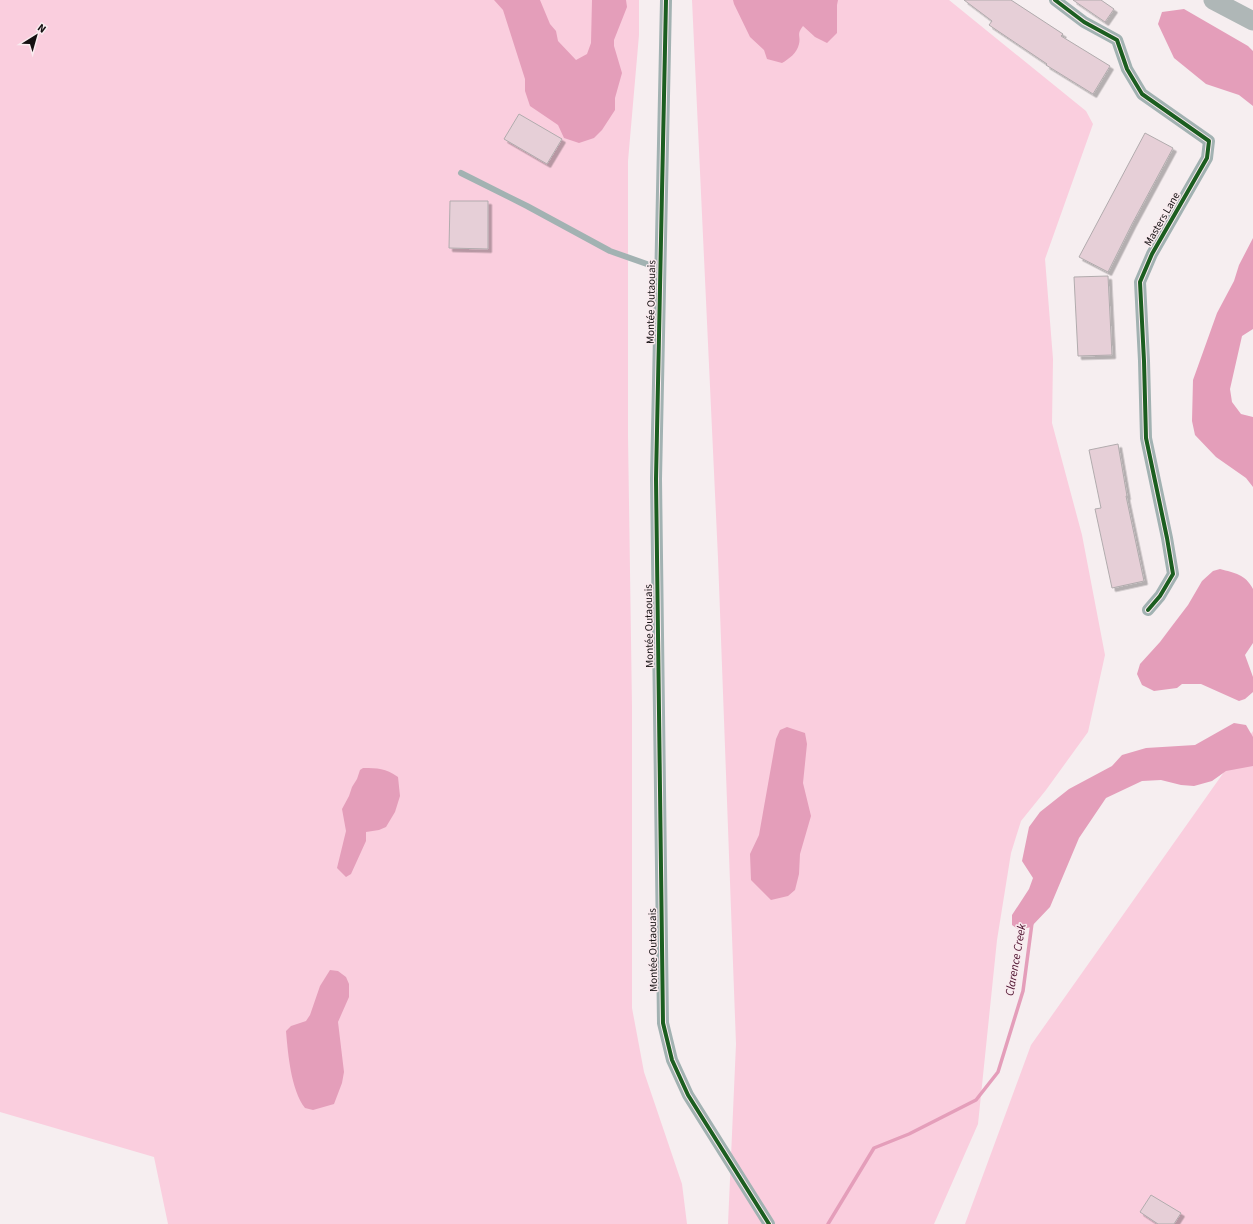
<svg xmlns="http://www.w3.org/2000/svg" width="1253" height="1224" font-family="'Source Sans 3',sans-serif">
  <defs>
    <filter id="shadow"><feDropShadow dx="3.5" dy="3.5" stdDeviation="0" flood-color="#0004"/></filter>
  </defs>
  <rect width="100%" height="100%" fill="#f6eef0"/>
  <path fill="#facede" d="M0,0h639v35l-11,126v275l4,270v302l12,64 38,112 5,40h-519l-14,-67 -154,-45z
    M692,0h257l137,111 7,13 -48,135 8,100 -1,64 30,112 23,120 -17,77 -42,58 -25,31 -10,32 -14,87 -19,184 -44,100h-206l8,-180 -18,-486z
    M1253,731v493h-288l66,-179z"/>
  <path fill="#e49eba" d="M494,0h46l10,24 6,7 2,10 18,19 11,-6 4,-11 1,-43h34l1,7 -13,33v6l8,27 -7,25v12l-13,20 -8,8 -15,5 -15,-5 -6,-13 -28,-19 -5,-15v-12l-22,-69z
    M733,0h105l-1,5v28l-10,10 -12,-6 -12,-11c-7,9 -2,9 -4,18 -2,9 -10,15 -17,19l-15,-4 -3,-9 -14,-13 -16,-33z
    M1184,9l64,37 5,5v55l-14,-11 -33,-11 -32,-26 -16,-34 4,-12z
    M1253,234v95l-11,7 -12,53 2,13 9,12 12,3v70l-7,-9 -30,-21 -21,-22 -3,-14 1,-41 24,-67 17,-32 5,-16 14,-27z
    M1220,569c15,4 25,5 33,20v54l-8,12 8,22v15l-8,7 -6,2 -38,-17h-19l-5,4 -23,3 -12,-6 -5,-11 3,-10 20,-22 12,-16 16,-21 14,-24 11,-10z
    M1234,723l12,2 7,12v29l-27,5 -14,10 -18,5 -13,-1 -20,-5 -19,1 -36,17 -27,40 -29,69 -19,20 -12,3 -7,-5v-10l17,-26 4,-11 -11,-17 7,-34 11,-15 29,-23 43,-23 10,-11 24,-7 49,-3z
    M787,727l18,6 2,11 -4,39 8,33 -11,38 -1,20 -4,16 -7,6 -17,4 -20,-20 -1,-26 9,-19 17,-96 4,-9z
    M363,768c15,0 22,0 35,9l2,19 -5,16 -9,15 -7,3 -13,2v9l-15,33 -5,3 -9,-9 9,-37 -4,-22 7,-13 3,-9 5,-8 3,-9z
    M330,970l8,1 8,6 3,7v13l-11,25 6,50 -2,11 -8,21 -21,6 -8,-2c-14,-18 -17,-54 -19,-77l5,-5 15,-5 4,-6 10,-29z"/>
  <g fill="none" stroke-linecap="round" stroke-linejoin="round">
    <path stroke="#e49eba" stroke-width="3.5" d="M828,1224l46,-76 35,-14 67,-34 22,-28 25,-81 9,-68"/>
  </g>
  <path fill="#e6cfd7" stroke="#b1abad" filter="url(#shadow)" d="M964,0h47l52,34 -2,2 49,30 -17,28 -47,-29 1,-1 -58,-39 3,-4z
    M1073,0h28l13,9 -9,13z
    M519,114l43,25 -15,25 -43,-25z
    M1145,133l28,15 -41,76 -24,48 -29,-15z
    M450,201h38v48l-39,-1z
    M1108,276l4,79 -34,1 -4,-79z
    M1118,444l9,52h-1l18,85 -32,7 -17,-79 6,-1 -12,-58z
    M1151,1195l30,18 -7,11h-16l-18,-12z"/>
  <g fill="none" stroke-linecap="round" stroke-linejoin="round">
    <path stroke="#a2b2b2" stroke-width="6" d="M461,173l66,33 83,45 51,18"/>
    <path stroke="#a2b2b2" stroke-width="12" d="M666,0l-10,479 7,544 9,37 16,35 81,129
      M1055,0l29,22 33,18 10,29 15,25 67,47 -2,17 -55,96 -12,28 4,79 2,77 21,100 6,36 -13,22 -12,14"/>
    <path stroke="#afb7b7" stroke-width="19" d="M1213,0l40,21"/>
    <g stroke="#f9ebef" stroke-width="6">
      <path id="cycleway" d="M666,0l-10,479 7,544 9,37 16,35 81,129
        M1055,0l29,22 33,18 10,29 15,25 67,47 -2,17 -55,96 -12,28 4,79 2,77 21,100 6,36 -13,22 -12,14"/>
    </g>
    <use href="#cycleway" stroke="#1b5e20" stroke-width="4"/>
  </g>
  <g text-anchor="middle" dominant-baseline="central" stroke-width="3" stroke-linejoin="round" paint-order="stroke">
    <g font-size="11" fill="#141011" stroke="#f9ebef">
      <text transform="translate(1162 219) rotate(-60)">Masters Lane</text>
      <text transform="translate(651 302) rotate(-89)">Montée Outaouais</text>
      <text transform="translate(649 626) rotate(-91)">Montée Outaouais</text>
      <text transform="translate(653 950) rotate(-91)">Montée Outaouais</text>
    </g>
    <g font-size="12" font-style="italic" fill="#4a0e2b" stroke="#f9ebef">
      <text transform="translate(1016 960) rotate(-80)">Clarence Creek</text>
    </g>
  </g>
  <g transform="translate(36 36) rotate(37)" stroke="#f9ebef" stroke-width="3" paint-order="stroke">
  <path d="M0-3L7 15L0 10L-7 15Z" fill="#141011"/>
  <text y="-6" font-size="11" font-weight="bold" text-anchor="middle" fill="#141011">N</text>
  </g>
</svg>
